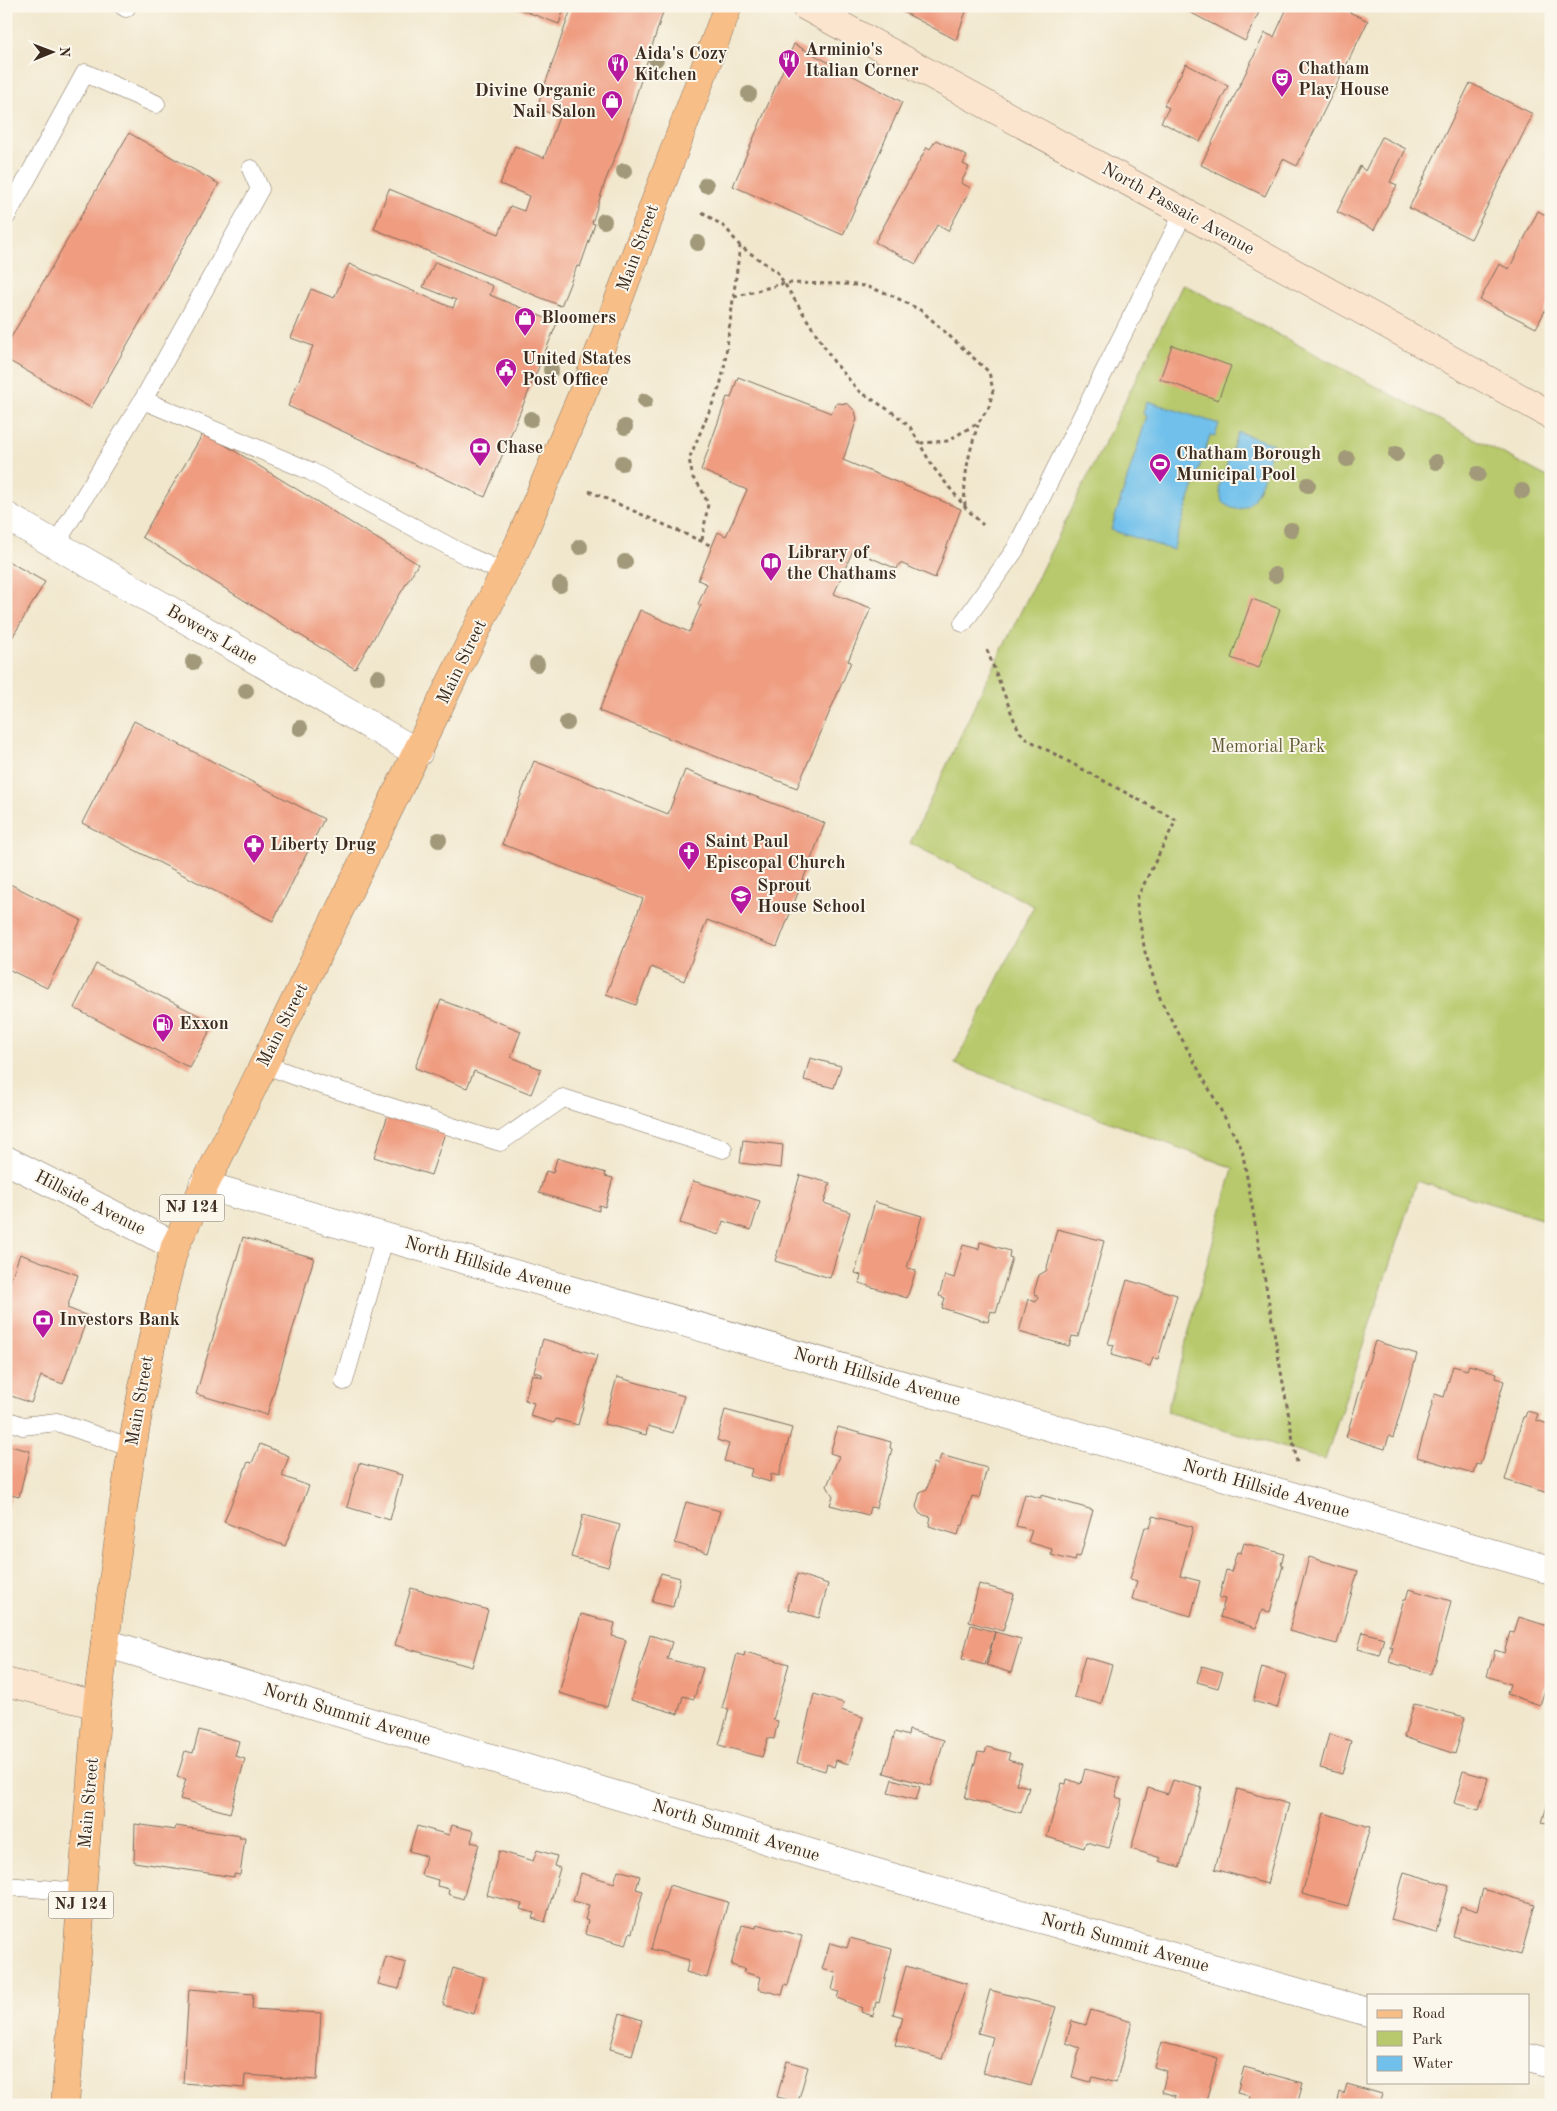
<svg xmlns="http://www.w3.org/2000/svg" width="1557" height="2111" font-family="'Old Standard TT',serif">
  <rect width="100%" height="100%" fill="#fbf7ec"/>
  <filter id="ink" filterUnits="userSpaceOnUse"><feTurbulence type="fractalNoise" baseFrequency=".02" numOctaves="2"/><feDisplacementMap in="SourceGraphic" scale="10" xChannelSelector="R" yChannelSelector="G"/><feConvolveMatrix kernelMatrix="1 2 1 2 8 2 1 2 1" color-interpolation-filters="sRGB"/></filter>
  <filter id="wash" filterUnits="userSpaceOnUse"><feTurbulence type="fractalNoise" baseFrequency=".0096" numOctaves="4" result="noise"/><feDisplacementMap in="SourceGraphic" scale="20" xChannelSelector="R" yChannelSelector="G"/><feGaussianBlur stdDeviation="1.12" result="paint"/><feColorMatrix in="noise" values="0 0 0 0 0 0 0 0 0 0 0 0 0 0 0 0 0 1.4 0 .05"/><feComposite in="paint" operator="in"/></filter>
  <g filter="url(#wash)">
    <rect width="100%" height="100%" fill="#f1e7cd"/>
    <path fill="#b7c96c" stroke="#797a45" d="M1183,284l368,195v743l-134,-41 -92,279 -158,-48 66,-244 -278,-104 79,-158 -124,-63 73,-155z"/>
    <path fill="#70c0eb" stroke="#567584" d="M1147,401l72,23 -4,12 -5,-1 -37,115 -62,-20 36,-114 -3,-2z
      M1238,432l35,12c-7,22 -17,86 -51,58l-3,-15z"/>
    <g id="blocks">
      <path fill="#ef9c80" d="M511,6h54l-6,18z
        M572,6h93l-44,136 -16,40 -13,41 3,1 -15,43 -3,-1 -16,40 -187,-77 15,-40 110,45 11,-28 14,5 5,-15 -29,-12 15,-38 29,12 15,-41 -22,-9z
        M892,6h76l-12,34z
        M1178,6h84l-17,35z
        M1288,6h49l31,15 -71,145 -14,-7 -18,37 -64,-31 64,-132 9,4z
        M794,44l108,58 -59,133 -110,-49z
        M1186,64l42,22 -28,56 -39,-20 8,-14 -5,-3z
        M1470,83l63,31 -62,125 -62,-31z
        M129,133l90,51 -128,224 -85,-49v-13z
        M1382,137l24,12 -16,33 7,3 -23,45 -37,-18 23,-46 5,5z
        M936,140l31,16 -4,8 6,3 -8,16 10,5 -23,43 -11,-6 -21,39 -41,-22 52,-95 3,2z
        M1538,211l13,7v81l-15,29 -56,-28 19,-36 10,5z
        M435,262l58,24 -3,9 67,28 -72,174 -197,-91 25,-60 -22,-8 20,-49 23,9 15,-34 104,44 3,-8 -33,-13z
        M1172,345l59,21 -13,34 -58,-21z
        M738,377l93,36 6,-10 11,1 7,7 2,8 -14,41 118,49 -26,69 -35,-15 -3,6 -44,-19 -19,44 37,14 -23,53 3,1 -54,126 -198,-77 41,-101 49,22 12,-27 -3,-1 9,-20 -9,-4 20,-48 8,4 21,-46 -46,-20 26,-73 4,1z
        M204,432l214,132 -63,105 -213,-132z
        M6,560l39,22 -39,66z
        M1252,599l28,10 -21,59 -28,-10z
        M134,721l190,98 -51,102 -191,-98z
        M534,761l134,53 17,-44 140,53 -48,124 -70,-27 -23,61 -33,-14 -15,38 -30,-11 37,-95 -141,-55z
        M6,882l75,38 -34,68 -41,-20z
        M96,964l118,59 -24,45 -116,-60z
        M441,1000l80,31 -10,26 30,12 -10,25 -57,-23 -7,17 -52,-20z
        M810,1058l31,8 -7,22 -30,-8z
        M388,1115l57,18 -14,42 -57,-18z
        M743,1140l40,5 -2,23 -41,-5z
        M557,1158l49,15 -1,3 8,2 -8,29 -6,-2v6l-60,-18 7,-22 7,2z
        M800,1175l30,8 -6,20 26,9 -20,66 -55,-17z
        M693,1181l67,20 -9,29 -28,-9 -4,14 -39,-12z
        M875,1202l47,14 -15,52 9,2 -9,28 -48,-15 2,-8 -6,-2z
        M1057,1229l47,12 -26,96 -6,-1 -3,10 -50,-14 9,-33 8,3 2,-4 -4,-6 5,-17 7,-4z
        M243,1237l71,21 -47,157 -71,-21z
        M980,1242l30,9 -1,6 3,1 -16,55 -5,-2 -3,11 -46,-14 3,-10 -6,-2 6,-21 9,3 9,-33 16,4z
        M20,1254l58,21 -11,33 21,8 -25,68 -22,-8 -10,27 -25,-9v-22l4,-9 -4,-1v-70z
        M1127,1280l50,15 -19,64 -5,-1 -3,8 -39,-11 3,-10 -6,-1z
        M543,1339l54,16 -19,70 -22,-6 -2,4 -24,-7 4,-13 -9,-3 7,-26 10,3v-3l-8,-2z
        M1375,1341l42,13 -24,84 -4,-2 -4,13 -39,-12z
        M1469,1365l28,8 -1,5 8,3 -24,84 -4,-1 -3,9 -56,-16 18,-63 9,3 9,-31 14,4z
        M617,1377l67,19 -11,37 -25,-7 -2,9 -42,-11z
        M725,1410l67,18 -13,48 -8,-2 -1,8 -20,-6 2,-7 -28,-8 5,-17 -12,-4z
        M1527,1411l11,3 -2,6 15,5v69l-46,-14 18,-63h2z
        M838,1427l53,15 -1,6 2,1 -16,59 -6,-1 -2,8 -38,-10 3,-9 -6,-10 12,-30 -9,-3z
        M260,1444l29,12 -7,20 27,10 -24,60 -61,-24 24,-60 4,1z
        M6,1445l24,6 -11,46 -8,-2 -4,16z
        M941,1455l46,13 -8,30 -7,-2 -9,30 -2,-1 -3,10 -29,-9 2,-9 -11,-3 -4,-7 4,-15 7,-3 7,-26 4,2z
        M359,1463l43,12 -12,45 -43,-13z
        M1025,1494l16,4v-3l52,15 -13,47 -4,-1 -1,5 -24,-6 1,-6 -24,-7 4,-12 -16,-4z
        M686,1502l34,9 -12,42 -33,-10z
        M583,1515l37,10 -12,42 -37,-10z
        M1153,1516l40,11 -13,49 20,5 -9,35 -59,-17 5,-18 -7,-2 15,-52 5,1z
        M1244,1543l40,11 -3,10 2,1 -13,47 -8,-2 -6,18 -36,-11 5,-18 -6,-1 7,-28 5,2 6,-20 4,1z
        M1309,1557l49,14 -21,73 -48,-13z
        M661,1573l19,5 -7,29 -21,-5z
        M797,1574l31,10 -9,34 -31,-9z
        M979,1584l35,10 -11,37 -7,-2 1,-2 -2,2 -26,-7z
        M411,1588l77,22 -16,57 -77,-22z
        M1409,1589l42,12 -15,59 -6,14 -41,-12 4,-15h-3l14,-48h2z
        M581,1614l34,9 -3,13 14,4 -19,67 -48,-14z
        M1519,1617l32,10v45l-11,33 -33,-11 3,-10 -23,-8 8,-26 9,3 6,-21 4,1z
        M971,1625l24,7 -10,33 -23,-6z
        M995,1632l26,7 -10,34 -24,-8z
        M1363,1632l21,6 -5,17 -21,-6z
        M650,1635l22,7 -5,17 36,9 -9,31 -11,-3 -5,18 -47,-14z
        M745,1652l44,12 -16,56 5,1 -4,18 -6,-1 -6,19 -43,-12 10,-36 -7,-1 15,-54 7,2z
        M1085,1657l27,8 -11,39 -27,-7z
        M1202,1666l21,6 -5,16 -21,-6z
        M1262,1667l25,8 -10,33 -24,-7z
        M814,1694l30,9 -3,7 22,7 -14,47 -13,-4 -2,7 -7,-3 -2,7 -28,-8z
        M1414,1704l51,13 -10,37 -51,-17z
        M199,1730l40,11 -4,15 10,3 -15,54 -50,-14 6,-20 -9,-2 8,-26 8,2z
        M909,1730l35,10 -13,46 -47,-13 11,-41 13,4z
        M1329,1734l22,7 -9,33 -22,-6z
        M987,1747l23,6 -2,7 14,4 -6,20 13,3 -8,26 -56,-15 13,-46 7,1z
        M1085,1769l35,9 -5,19 7,2 -13,49 -23,-6 -2,6 -37,-11 15,-54 4,1 1,-5 14,5z
        M1463,1771l25,7 -9,32 -25,-7z
        M892,1779l28,8 -4,13 -28,-7z
        M1173,1780l29,8 -22,79 -21,-6 2,-3 -30,-9 17,-61 20,6z
        M1237,1789l52,15 -22,80 -52,-15z
        M1550,1796h1v29l-9,-2z
        M1324,1813l46,14 -22,79 -46,-12z
        M135,1824l40,6 1,-4 64,10 -1,2h6l-5,37 -6,-1v3l-100,-15z
        M452,1825l22,6 -3,11 8,2 -16,55 -15,-5 1,-5 -12,-3 1,-6 -17,-5 5,-19 -17,-5 8,-25 32,9z
        M537,1850l20,6 -3,10 6,2 -15,54 -13,-4 2,-5 -14,-4 2,-5 -35,-9 12,-44 34,10z
        M618,1870l22,6 -4,13 7,2 -11,42 -2,-1 -4,13 -41,-11 3,-14h-3l4,-15 -16,-4 8,-28 33,10z
        M1404,1872l45,13 -13,48 -45,-13z
        M669,1885l59,17 -21,76 -21,-6 3,-12 -38,-11z
        M1483,1889l52,15 -14,51 -68,-19 8,-30 16,5z
        M757,1924l45,12 -14,49 -3,-1 -3,11 -24,-6 3,-12 -18,-5 2,-3 -14,-4 11,-40 14,3z
        M850,1938l42,11 -13,54 -3,-1 -3,14 -12,-4 1,-4 -25,-10 2,-6 -7,-2 4,-17 -14,-4 8,-26 17,5z
        M386,1957l20,6 -7,26 -21,-5z
        M906,1966l61,18 -25,75 -47,-14 8,-28 -10,-3z
        M453,1968l31,9 -10,37 -31,-9z
        M189,1989l64,5 -1,15 69,4 -4,67 -72,-5 -1,13 -61,-5z
        M990,1990l66,17 -25,79 -48,-13 10,-36 -15,-4z
        M1091,2010l41,12 -16,61 -23,-6 -2,5 -19,-5 8,-29 -14,-5 6,-22 14,4z
        M620,2013l22,7 -10,35 -22,-6z
        M1161,2042l57,16 -13,46 -7,-2 -1,3h-10l-13,-4 2,-5 -14,-4 5,-21 -13,-4z
        M787,2061l21,6 -10,35 -21,-5z
        M1244,2067l59,16 -6,22h-49l2,-9 -13,-3z
        M1347,2084l35,10 -3,11h-42l3,-13 4,2z"/>
    </g>
  </g>
  <g filter="url(#ink)">
    <use href="#blocks" fill-opacity="0" stroke="#7b6c5b" stroke-width="1"/>
    <g fill="none" stroke-linecap="round" stroke-linejoin="round">
      <g stroke="#7b6c5b" stroke-width="19">
        <path id="lane" d="M123,6l3,2
          M6,217l79,-144 71,31
          M143,400l167,71 157,85 38,17
          M55,545l88,-145 117,-211 -9,-20
          M963,623l52,-73 169,-338
          M263,1064l46,17 191,61 63,-44 160,51
          M344,1381l41,-145
          M6,1420l17,6 34,-4 75,26
          M6,1886l75,6"/>
      </g>
      <g stroke="#7b6c5b" stroke-width="29">
        <path id="street" d="M6,516l412,237
          M6,1160l169,86
          M203,1185l1348,385
          M105,1643l776,231 487,138
          M1528,2058l23,6"/>
      </g>
      <g stroke="#7b6c5b" stroke-width="29">
        <path id="secondary" d="M805,6l379,206 367,203
          M6,1682l91,23"/>
      </g>
      <g stroke="#7b6c5b" stroke-width="29">
        <path id="primary" d="M65,2105l32,-400c20,-154 37,-309 78,-459l344,-703 72,-169 137,-368"/>
      </g>
      <path stroke="#7b6c5b" stroke-width="3" stroke-dasharray="4 4" stroke-linecap="butt" d="M702,212l24,16 14,18 37,26 57,90 25,29 36,23 15,13 23,40 32,40 18,18
        M734,297l51,-14 60,1 20,2 24,8 33,17 67,61 4,18 -4,17 -11,16 -31,18 -26,2
        M589,491l123,55
        M965,506c-2,-29 4,-54 13,-81
        M702,540l6,-36 -7,-16 -8,-10 -4,-19 31,-73 4,-17 16,-123
        M987,650l28,72 5,10 7,7 149,81 -38,76 -1,10 8,46 16,49 81,148 55,314"/>
      <use href="#lane" stroke="#fff" stroke-width="18"/>
      <use href="#street" stroke="#fff" stroke-width="28"/>
      <use href="#secondary" stroke="#fce5cf" stroke-width="28"/>
      <use href="#primary" stroke="#f7be88" stroke-width="28"/>
    </g>
    <g fill="#a19979">
      <circle cx="656" cy="59" r="8"/>
      <circle cx="749" cy="94" r="8"/>
      <circle cx="624" cy="171" r="8"/>
      <circle cx="706" cy="185" r="8"/>
      <circle cx="604" cy="221" r="8"/>
      <circle cx="698" cy="243" r="8"/>
      <circle cx="551" cy="370" r="8"/>
      <circle cx="645" cy="401" r="8"/>
      <circle cx="531" cy="419" r="8"/>
      <circle cx="625" cy="427" r="8"/>
      <circle cx="1396" cy="454" r="8"/>
      <circle cx="1347" cy="459" r="8"/>
      <circle cx="1436" cy="462" r="8"/>
      <circle cx="622" cy="463" r="8"/>
      <circle cx="1478" cy="474" r="8"/>
      <circle cx="1308" cy="485" r="8"/>
      <circle cx="1522" cy="491" r="8"/>
      <circle cx="1291" cy="530" r="8"/>
      <circle cx="580" cy="547" r="8"/>
      <circle cx="625" cy="562" r="8"/>
      <circle cx="1275" cy="575" r="8"/>
      <circle cx="560" cy="585" r="8"/>
      <circle cx="193" cy="662" r="8"/>
      <circle cx="537" cy="664" r="8"/>
      <circle cx="378" cy="677" r="8"/>
      <circle cx="246" cy="691" r="8"/>
      <circle cx="567" cy="723" r="8"/>
      <circle cx="300" cy="728" r="8"/>
      <circle cx="439" cy="840" r="8"/>
    </g>
  </g>
  <defs>
    <g id="restaurant-pin" transform="scale(1.125)"><path d="M0 17L-7.5 6A9.5 9.5 0 1 1 7.5 6Z" fill="#b5179e" stroke="#fbf7ec"/><path d="M-5-6h1v4h1v-4h1v4h1v-4h1v5L-1.5 .5V6h-2V.5L-5-1ZM5-6V6H3V1.5H1.5Q1.5-4 5-6Z" fill="#fff"/></g>
    <g id="theatre-pin" transform="scale(1.125)"><path d="M0 17L-7.5 6A9.5 9.5 0 1 1 7.5 6Z" fill="#b5179e" stroke="#fbf7ec"/><path d="M-5-5.5Q0-4 5-5.5V0Q5 5 0 6Q-5 5-5 0ZM-3.3-2.5H-1v1.5H-3.3ZM1-2.5H3.3v1.5H1ZM-2.8 1Q0 5.5 2.8 1Z" fill="#fff"/></g>
    <g id="shop-pin" transform="scale(1.125)"><path d="M0 17L-7.5 6A9.5 9.5 0 1 1 7.5 6Z" fill="#b5179e" stroke="#fbf7ec"/><path d="M-5-2.5h2.3a2.7 3.5 0 0 1 5.4 0H5L5.5 6h-11ZM-1.5-2.5h3a1.5 2.3 0 0 0-3 0Z" fill="#fff"/></g>
    <g id="civic-pin" transform="scale(1.125)"><path d="M0 17L-7.5 6A9.5 9.5 0 1 1 7.5 6Z" fill="#b5179e" stroke="#fbf7ec"/><path d="M-.6-6.5H3V-4.5H.6V-3L4-1V1h2V6H-6V1h2V-1L-.6-3ZM-1.2 2.5V6h2.4V2.5Z" fill="#fff"/></g>
    <g id="bank-pin" transform="scale(1.125)"><path d="M0 17L-7.5 6A9.5 9.5 0 1 1 7.5 6Z" fill="#b5179e" stroke="#fbf7ec"/><path d="M-6-4H6V4H-6ZM0-2.3a2.3 2.3 0 1 0 0 4.6a2.3 2.3 0 1 0 0-4.6Z" fill="#fff"/></g>
    <g id="stadium-pin" transform="scale(1.125)"><path d="M0 17L-7.5 6A9.5 9.5 0 1 1 7.5 6Z" fill="#b5179e" stroke="#fbf7ec"/><path d="M0-5a6.5 5 0 1 0 0 10a6.5 5 0 1 0 0-10ZM-3.5-1.8h7v3.6h-7Z" fill="#fff"/></g>
    <g id="library-pin" transform="scale(1.125)"><path d="M0 17L-7.5 6A9.5 9.5 0 1 1 7.5 6Z" fill="#b5179e" stroke="#fbf7ec"/><path d="M-6-4Q-3-5.5-.7-3.5V5Q-3 3-6 4ZM6-4Q3-5.5 .7-3.5V5Q3 3 6 4Z" fill="#fff"/></g>
    <g id="pharmacy-pin" transform="scale(1.125)"><path d="M0 17L-7.5 6A9.5 9.5 0 1 1 7.5 6Z" fill="#b5179e" stroke="#fbf7ec"/><path d="M-2-6h4v4h4v4h-4v4h-4v-4h-4v-4h4Z" fill="#fff"/></g>
    <g id="church-pin" transform="scale(1.125)"><path d="M0 17L-7.5 6A9.5 9.5 0 1 1 7.5 6Z" fill="#b5179e" stroke="#fbf7ec"/><path d="M-1.2-6h2.4v3.5h3.3v2.4h-3.3V6h-2.4V-.1h-3.3v-2.4h3.3Z" fill="#fff"/></g>
    <g id="school-pin" transform="scale(1.125)"><path d="M0 17L-7.5 6A9.5 9.5 0 1 1 7.5 6Z" fill="#b5179e" stroke="#fbf7ec"/><path d="M0-5L7-2L0 1L-7-2ZM-4 1L0 2.5L4 1V4Q0 6-4 4Z" fill="#fff"/></g>
    <g id="fuel-pin" transform="scale(1.125)"><path d="M0 17L-7.5 6A9.5 9.5 0 1 1 7.5 6Z" fill="#b5179e" stroke="#fbf7ec"/><path d="M-5.5-6h7V0h2V4h1.3V-2.5L3-4.5l.8-.8L6-3V5H2.5V1h-1V6h-7ZM-4.2-4.7v3.2H.2V-4.7Z" fill="#fff"/></g>
  </defs>
  <g fill-rule="evenodd">
    <use href="#restaurant-pin" x="789" y="60"/>
    <use href="#restaurant-pin" x="618" y="64"/>
    <use href="#theatre-pin" x="1282" y="79"/>
    <use href="#shop-pin" x="612" y="101"/>
    <use href="#shop-pin" x="525" y="318"/>
    <use href="#civic-pin" x="506" y="369"/>
    <use href="#bank-pin" x="480" y="448"/>
    <use href="#stadium-pin" x="1160" y="464"/>
    <use href="#library-pin" x="771" y="563"/>
    <use href="#pharmacy-pin" x="254" y="845"/>
    <use href="#church-pin" x="689" y="852"/>
    <use href="#school-pin" x="741" y="896"/>
    <use href="#fuel-pin" x="163" y="1024"/>
    <use href="#bank-pin" x="43" y="1320"/>
  </g>
  <g text-anchor="middle" dominant-baseline="central" stroke-width="4" stroke-linejoin="round" paint-order="stroke">
    <g fill="#fbf7ec" stroke="#75685c" stroke-width="1">
      <rect x="159.5" y="1194.5" width="65" height="27" rx="4"/>
      <rect x="48.5" y="1891.5" width="65" height="27" rx="4"/>
    </g>
    <g font-size="16" font-weight="bold" fill="#3b2a1e">
      <text x="192" y="1208">NJ 124</text>
      <text x="81" y="1905">NJ 124</text>
    </g>
    <g font-size="18" font-weight="bold" fill="#3b2a1e" stroke="#fbf7ec" text-anchor="start">
      <text x="805" y="50">Arminio's<tspan x="805" dy="21">Italian Corner</tspan></text>
      <text x="634" y="54">Aida's Cozy<tspan x="634" dy="21">Kitchen</tspan></text>
      <text x="1298" y="69">Chatham<tspan x="1298" dy="21">Play House</tspan></text>
      <text x="596" y="91" text-anchor="end">Divine Organic<tspan x="596" dy="21">Nail Salon</tspan></text>
      <text x="541" y="318">Bloomers</text>
      <text x="522" y="359">United States<tspan x="522" dy="21">Post Office</tspan></text>
      <text x="496" y="448">Chase</text>
      <text x="1176" y="454">Chatham Borough<tspan x="1176" dy="21">Municipal Pool</tspan></text>
      <text x="787" y="553">Library of<tspan x="787" dy="21">the Chathams</tspan></text>
      <text x="705" y="842">Saint Paul<tspan x="705" dy="21">Episcopal Church</tspan></text>
      <text x="270" y="845">Liberty Drug</text>
      <text x="757" y="886">Sprout<tspan x="757" dy="21">House School</tspan></text>
      <text x="179" y="1024">Exxon</text>
      <text x="59" y="1320">Investors Bank</text>
    </g>
    <g font-size="18" fill="#3b2a1e" stroke="#fbf7ec">
      <text transform="translate(1178 209) rotate(29)">North Passaic Avenue</text>
      <text transform="translate(638 248) rotate(-70)">Main Street</text>
      <text transform="translate(212 635) rotate(30)">Bowers Lane</text>
      <text transform="translate(462 662) rotate(-64)">Main Street</text>
      <text transform="translate(283 1025) rotate(-63)">Main Street</text>
      <text transform="translate(90 1203) rotate(27)">Hillside Avenue</text>
      <text transform="translate(488 1266) rotate(16)">North Hillside Avenue</text>
      <text transform="translate(877 1377) rotate(16)">North Hillside Avenue</text>
      <text transform="translate(140 1401) rotate(-80)">Main Street</text>
      <text transform="translate(1266 1489) rotate(16)">North Hillside Avenue</text>
      <text transform="translate(347 1715) rotate(17)">North Summit Avenue</text>
      <text transform="translate(89 1803) rotate(-85)">Main Street</text>
      <text transform="translate(736 1831) rotate(17)">North Summit Avenue</text>
      <text transform="translate(1125 1943) rotate(16)">North Summit Avenue</text>
    </g>
    <g font-size="18" fill="#605a35" stroke="#fbf7ec">
      <text x="1268" y="747">Memorial Park</text>
    </g>
  </g>
  <rect width="1557" height="2111" fill="none" stroke="#fbf7ec" stroke-width="25"/>
  <rect x="1367" y="1994" width="162" height="90" fill="#fbf7ec" stroke="#aea59a"/>
  <rect x="1377" y="2010" width="25" height="8" fill="#f7be88" stroke="#aea59a"/>
  <text x="1412" y="2018" font-size="15" fill="#3b2a1e">Road</text>
  <rect x="1377" y="2031" width="25" height="15" fill="#b7c96c" stroke="#aea59a"/>
  <text x="1412" y="2044" font-size="15" fill="#3b2a1e">Park</text>
  <rect x="1377" y="2056" width="25" height="15" fill="#70c0eb" stroke="#aea59a"/>
  <text x="1412" y="2068" font-size="15" fill="#3b2a1e">Water</text>
  <g transform="translate(52 52) rotate(89)" stroke="#fbf7ec" stroke-width="4" paint-order="stroke">
  <path d="M0-4L9 19L0 12L-9 19Z" fill="#3b2a1e"/>
  <text y="-8" font-size="14" font-weight="bold" text-anchor="middle" fill="#3b2a1e">N</text>
  </g>
</svg>
